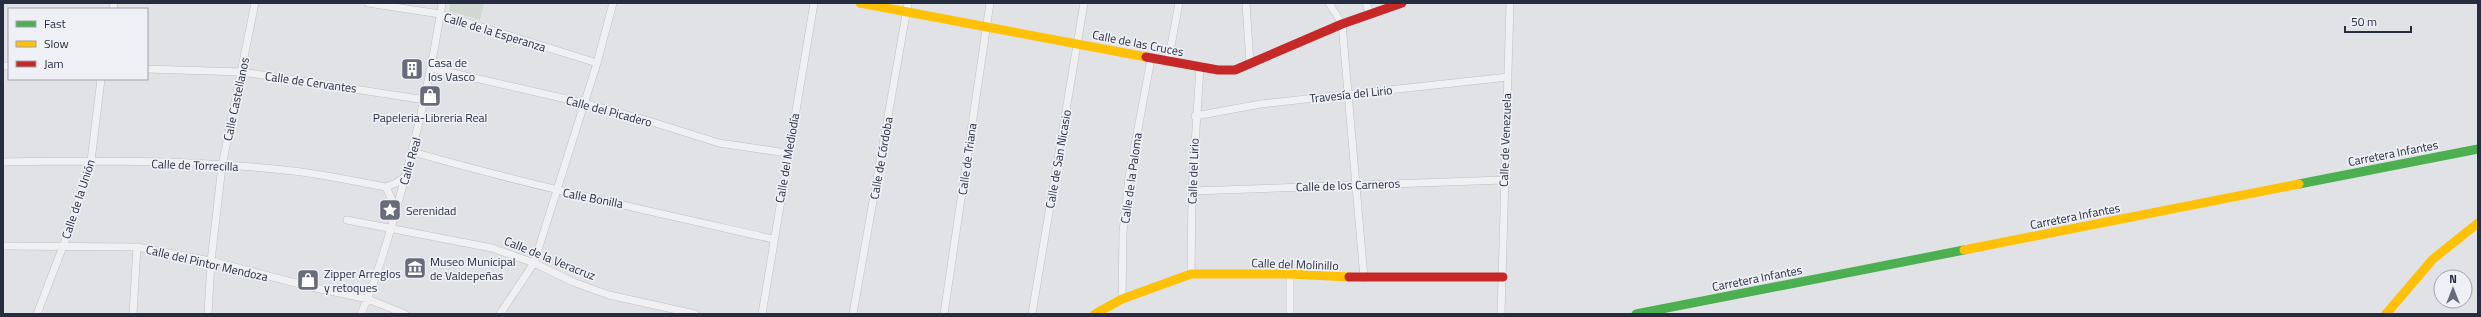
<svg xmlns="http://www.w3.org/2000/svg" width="2481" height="317" font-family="'Titillium Web',sans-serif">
  <rect width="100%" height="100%" fill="#e0e2e6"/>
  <path fill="#cfd9d1" d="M450,3h34l-4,17 -30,-9z"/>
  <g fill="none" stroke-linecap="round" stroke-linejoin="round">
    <g stroke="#bec0c4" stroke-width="8">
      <path id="street" d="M368,3l72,11 157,49
        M1246,3l4,61
        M1329,3l13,21 22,254
        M1366,3l4,11
        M113,9l1,-6
        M1168,62l11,-59
        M3,66h6
        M431,68l153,35 65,18 70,22 68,10
        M147,69l95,3 184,28
        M1195,116l66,-12 247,-27
        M413,152c119,34 240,60 360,87
        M3,162c93,-2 188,-2 281,8 34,3 68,11 102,17l10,-4 10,-7
        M386,187l10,22
        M1192,191l311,-11
        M347,220l145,28 42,15 39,19 36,13 86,19
        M3,246l134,1 74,14 100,26 57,12 37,15
        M1191,274l1,-83 8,-123
        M1122,299l1,-67 6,-55 22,-118
        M37,314l30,-78 24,-75 10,-82
        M133,314l4,-67
        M208,314l3,-53 11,-95 33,-163
        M361,314c17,-39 28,-78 39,-118 18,-65 32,-126 42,-193
        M500,314l34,-51 63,-200 16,-60
        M762,314l52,-311
        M853,314l55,-311
        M944,314l46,-311
        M1032,314l52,-311
        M1290,314v-40
        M1501,314l9,-311"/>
    </g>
    <use href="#street" stroke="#f0f0f2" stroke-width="7"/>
    <path stroke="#4caf50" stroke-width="9" d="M2299,184l179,-35
      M1636,314l328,-64"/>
    <path stroke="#ffc107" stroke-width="9" d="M860,3l286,54
      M1964,250l335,-66
      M1095,314l27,-15 69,-25h99l59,3
      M2386,314l47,-55 45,-36"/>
    <path stroke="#c62828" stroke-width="9" d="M1146,57l72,13h17l107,-46 60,-21
      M1349,277h154"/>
  </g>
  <defs>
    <g id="building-square" transform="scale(1.15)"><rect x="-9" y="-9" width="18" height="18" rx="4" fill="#686c7a" stroke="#eef0f6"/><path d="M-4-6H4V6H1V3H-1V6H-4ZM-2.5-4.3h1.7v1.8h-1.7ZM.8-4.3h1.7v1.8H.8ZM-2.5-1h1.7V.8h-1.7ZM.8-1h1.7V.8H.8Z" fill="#fff"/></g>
    <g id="shop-square" transform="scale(1.15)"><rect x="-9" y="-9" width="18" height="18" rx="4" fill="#686c7a" stroke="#eef0f6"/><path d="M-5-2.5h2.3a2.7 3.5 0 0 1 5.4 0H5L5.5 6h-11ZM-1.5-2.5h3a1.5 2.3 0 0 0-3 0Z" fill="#fff"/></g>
    <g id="sight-square" transform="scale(1.15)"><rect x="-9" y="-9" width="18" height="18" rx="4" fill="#686c7a" stroke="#eef0f6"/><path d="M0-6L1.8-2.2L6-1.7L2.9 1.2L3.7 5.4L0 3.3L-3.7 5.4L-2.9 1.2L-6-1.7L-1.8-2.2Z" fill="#fff"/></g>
    <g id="museum-square" transform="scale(1.15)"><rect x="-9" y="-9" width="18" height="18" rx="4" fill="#686c7a" stroke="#eef0f6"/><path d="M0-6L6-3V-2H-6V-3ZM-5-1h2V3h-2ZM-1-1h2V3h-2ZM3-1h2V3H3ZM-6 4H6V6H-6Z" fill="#fff"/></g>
  </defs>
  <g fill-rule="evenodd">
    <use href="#building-square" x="412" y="69"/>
    <use href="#shop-square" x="430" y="96"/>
    <use href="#sight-square" x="390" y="210"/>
    <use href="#museum-square" x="415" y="268"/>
    <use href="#shop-square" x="308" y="280"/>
  </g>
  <g text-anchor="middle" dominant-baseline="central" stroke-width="3.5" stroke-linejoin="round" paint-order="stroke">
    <g font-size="12" fill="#272d40" stroke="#eef0f6">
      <text transform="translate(495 32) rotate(17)">Calle de la Esperanza</text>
      <text transform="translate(1138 43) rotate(11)">Calle de las Cruces</text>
      <text transform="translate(311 82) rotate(8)">Calle de Cervantes</text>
      <text transform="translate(1351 94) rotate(-6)">Travesía del Lirio</text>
      <text transform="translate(236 99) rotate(-78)">Calle Castellanos</text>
      <text transform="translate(609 111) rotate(15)">Calle del Picadero</text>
      <text transform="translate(1505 140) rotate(-88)">Calle de Venezuela</text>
      <text transform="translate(2393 153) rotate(-11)">Carretera Infantes</text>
      <text transform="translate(787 158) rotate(-80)">Calle del Mediodía</text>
      <text transform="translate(881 158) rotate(-80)">Calle de Córdoba</text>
      <text transform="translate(967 159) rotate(-82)">Calle de Triana</text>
      <text transform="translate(1058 159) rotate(-80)">Calle de San Nicasio</text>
      <text transform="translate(410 161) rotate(-74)">Calle Real</text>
      <text transform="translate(195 165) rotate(2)">Calle de Torrecilla</text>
      <text transform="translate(1193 171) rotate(-88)">Calle del Lirio</text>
      <text transform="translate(1131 178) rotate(-82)">Calle de la Paloma</text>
      <text transform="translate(1348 185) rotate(-2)">Calle de los Carneros</text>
      <text transform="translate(593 198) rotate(11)">Calle Bonilla</text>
      <text transform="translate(78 199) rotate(-72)">Calle de la Unión</text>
      <text transform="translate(2075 216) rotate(-11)">Carretera Infantes</text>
      <text transform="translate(550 258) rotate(22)">Calle de la Veracruz</text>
      <text transform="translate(207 263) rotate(13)">Calle del Pintor Mendoza</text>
      <text transform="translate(1295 264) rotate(2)">Calle del Molinillo</text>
      <text transform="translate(1757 278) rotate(-11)">Carretera Infantes</text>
    </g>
    <g font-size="12" fill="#272d40" stroke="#eef0f6" text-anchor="start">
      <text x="428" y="62">Casa de<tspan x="428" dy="14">los Vasco</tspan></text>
      <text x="430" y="117" text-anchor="middle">Papeleria-Libreria Real</text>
      <text x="406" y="210">Serenidad</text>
      <text x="430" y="261">Museo Municipal<tspan x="430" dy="14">de Valdepeñas</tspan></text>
      <text x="324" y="273">Zipper Arreglos<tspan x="324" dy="14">y retoques</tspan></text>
    </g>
  </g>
  <rect width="2481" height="317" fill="none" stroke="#272d40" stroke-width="8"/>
  <rect x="8" y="8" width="140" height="72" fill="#eef0f6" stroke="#9ea2ad"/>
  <rect x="16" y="21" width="20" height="6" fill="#4caf50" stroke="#9ea2ad"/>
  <text x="44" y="28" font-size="12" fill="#272d40">Fast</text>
  <rect x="16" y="41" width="20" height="6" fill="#ffc107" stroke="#9ea2ad"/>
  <text x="44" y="48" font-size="12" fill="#272d40">Slow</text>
  <rect x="16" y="61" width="20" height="6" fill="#c62828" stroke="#9ea2ad"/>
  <text x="44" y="68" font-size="12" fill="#272d40">Jam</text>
  <g transform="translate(2453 289)"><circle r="19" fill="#eef0f6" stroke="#9ea2ad"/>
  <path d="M0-3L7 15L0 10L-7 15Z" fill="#686c7a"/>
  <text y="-6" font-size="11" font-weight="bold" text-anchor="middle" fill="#272d40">N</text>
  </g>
  <path d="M2345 26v6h66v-6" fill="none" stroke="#272d40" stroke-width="2"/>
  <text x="2351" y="26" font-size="12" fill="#272d40" stroke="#eef0f6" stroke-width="3" paint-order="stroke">50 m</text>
</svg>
